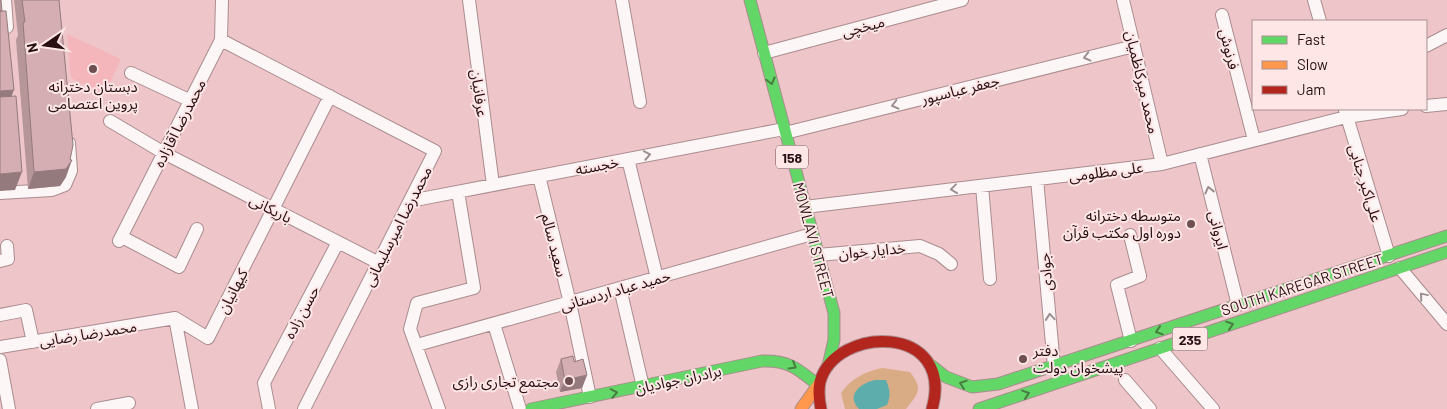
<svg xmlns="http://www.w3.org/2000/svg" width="1447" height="409" font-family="Barlow,'Noto Sans Arabic',sans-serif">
  <rect width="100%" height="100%" fill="#eec6c9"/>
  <path fill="#f5b6bb" d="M67,34l54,25 -17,37 -33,-18z"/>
  <path fill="#daac86" d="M882,368l28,4c13,17 9,21 -4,37h-61l-4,-16c11,-15 23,-21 41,-25z"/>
  <path fill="#5eadad" d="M875,380h11c4,10 5,15 1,25l-10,4h-18c-14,-14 2,-26 16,-29z"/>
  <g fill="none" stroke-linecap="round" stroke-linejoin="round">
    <g stroke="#aa8c8f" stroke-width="14">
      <path id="street" d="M5,0l2,27
        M469,0l24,185
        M622,0l18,102
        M1123,0l39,164
        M1314,0l6,21
        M1222,15l32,125
        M221,40l214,111 -131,258
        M1426,46l21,-11
        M764,53l198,-53
        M131,73l60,28
        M1426,106l21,-2
        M1345,110l44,146
        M110,121l54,32 215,110
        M785,133l349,-87
        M1200,154l38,151
        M628,159l29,119
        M539,176l31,127 20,94
        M1037,179l17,187
        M982,186l8,93
        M0,193l52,-3 13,-5 6,-14 -2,-28
        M410,201l374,-72
        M805,207l357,-43 184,-47 56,-8
        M1130,235l10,41 -23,9 14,56
        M122,237l57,30 18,-38
        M119,241l102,-201 1,-40
        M818,255l102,-9 19,8 12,10
        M0,261l8,-2 -1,-13
        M1400,268l47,56
        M620,288l23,99
        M0,315l26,-5 7,32
        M175,318l33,20 122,-242
        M175,318l17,91
        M494,324l26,85
        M417,345l395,-111
        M0,347l175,-29
        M1160,348l53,61
        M0,360l9,49
        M1125,380l25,29
        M97,409l32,-6
        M269,409l-5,-26 74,-141
        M439,409l-29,-80 7,-26 57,-15 -16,-96"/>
    </g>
    <g stroke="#aa8c8f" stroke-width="13">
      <path id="fast" d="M750,0l84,313v27l-6,26
        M932,366l14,11 26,10 26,-3 449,-148
        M531,409l231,-48c27,-1 36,8 56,24
        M979,409l468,-157"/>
    </g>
    <g stroke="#aa8c8f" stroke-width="13">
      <path id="slow" d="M801,409l17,-24"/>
    </g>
    <g stroke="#aa8c8f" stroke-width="13">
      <path id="jam" d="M821,409c-2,-9 -3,-17 -1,-27 15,-57 136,-59 112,27"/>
    </g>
    <use href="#street" stroke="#fcf6f7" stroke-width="12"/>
    <use href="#fast" stroke="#63d668" stroke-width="11"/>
    <use href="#slow" stroke="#ff974d" stroke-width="11"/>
    <use href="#jam" stroke="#b3261e" stroke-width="11"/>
  </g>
  <path fill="#b69699" d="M14,0h45l7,177 -6,9 -32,3 -12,-149 2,-5z
    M561,359l13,3 13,13 -5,13 -22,4 -4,-20z"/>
  <path fill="#947a7d" d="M14,90l-7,17 -7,1v-17z
    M72,160l-6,17 -6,9 -32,3 6,-17z
    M22,172l-7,18 -15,1v-17z
    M587,375l-5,13 -22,4 5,-12z"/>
  <path fill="#d4aeb2" stroke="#947a7d" d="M0,0h1l1,11h-2z
    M22,0h37l14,145 -3,15h2l-6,9 -32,3 -11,-150h2z
    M0,11h6l8,79 -14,1z
    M16,96l6,76 -22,2v-77z
    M573,356l1,6 9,-3 4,16 -22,5 -4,-21z"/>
  <defs><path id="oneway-chevron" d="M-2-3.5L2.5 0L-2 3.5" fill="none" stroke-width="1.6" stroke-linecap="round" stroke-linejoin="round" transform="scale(1.25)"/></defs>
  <g stroke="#9d8e90">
    <use href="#oneway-chevron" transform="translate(1087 57) rotate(166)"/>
    <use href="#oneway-chevron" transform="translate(895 105) rotate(166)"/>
    <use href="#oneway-chevron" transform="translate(647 155) rotate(-11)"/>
    <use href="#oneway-chevron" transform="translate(954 189) rotate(173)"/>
    <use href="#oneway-chevron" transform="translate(1209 190) rotate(-104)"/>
    <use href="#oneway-chevron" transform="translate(1423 296) rotate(-130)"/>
    <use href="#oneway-chevron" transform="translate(1050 317) rotate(-95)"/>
  </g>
  <g stroke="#487c41">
    <use href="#oneway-chevron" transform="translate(771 81) rotate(75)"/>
    <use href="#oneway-chevron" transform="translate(1230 325) rotate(-18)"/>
    <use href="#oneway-chevron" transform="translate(1159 331) rotate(162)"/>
    <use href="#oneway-chevron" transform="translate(793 366) rotate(31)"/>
    <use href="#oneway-chevron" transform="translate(963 384) rotate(-161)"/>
    <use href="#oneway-chevron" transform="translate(614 393) rotate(-11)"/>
    <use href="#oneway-chevron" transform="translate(1026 394) rotate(-18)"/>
  </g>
  <g fill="#6d4e51" stroke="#fee6e7" stroke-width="2">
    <circle cx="93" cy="69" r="5"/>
    <circle cx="1191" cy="224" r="5"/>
    <circle cx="1023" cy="359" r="5"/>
    <circle cx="569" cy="381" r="5"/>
  </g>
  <g text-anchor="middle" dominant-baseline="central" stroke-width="4" stroke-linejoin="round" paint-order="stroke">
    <g fill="#fee6e7" stroke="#684f51" stroke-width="1">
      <rect x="776" y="145.5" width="32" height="23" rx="4"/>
      <rect x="1172.5" y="327.5" width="35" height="23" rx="4"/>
    </g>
    <g font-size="14" font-weight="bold" fill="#280e11">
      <text x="792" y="157">158</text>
      <text x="1190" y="339">235</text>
    </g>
    <g font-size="15" fill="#280e11" stroke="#fee6e7">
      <text transform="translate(863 26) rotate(-15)">میخچی</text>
      <text transform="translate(1230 49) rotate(76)">فرنوش</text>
      <text transform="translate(1143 82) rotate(77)">محمد میرکاظمیان</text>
      <text transform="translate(960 89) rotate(-14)">جعفر عباسپور</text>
      <text transform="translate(480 93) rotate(82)">عرفانیان</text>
      <text transform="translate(179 123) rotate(-63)">محمدرضا آقازاده</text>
      <text transform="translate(597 165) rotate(-11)">خجسته</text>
      <text transform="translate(1106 171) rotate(-7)">علی مظلومی</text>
      <text transform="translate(1366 183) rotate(73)">علی‌اکبر جنابی</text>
      <text transform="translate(271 208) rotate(27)">باریکانی</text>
      <text transform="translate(397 226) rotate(-63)">محمدرضا امیرسلیمانی</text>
      <text transform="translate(1219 230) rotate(76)">ایروانی</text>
      <text transform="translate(814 240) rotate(75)">MOWLAVI STREET</text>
      <text transform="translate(555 245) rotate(76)">سعید سالم</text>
      <text transform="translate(872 250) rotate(-5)">خدایار خوان</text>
      <text transform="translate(1045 272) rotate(-95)">جوادی</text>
      <text transform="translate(1302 284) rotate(-18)">SOUTH KAREGAR STREET</text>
      <text transform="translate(615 290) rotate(-16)">حمید عباد اردستانی</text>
      <text transform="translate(232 291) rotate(-63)">کیهانیان</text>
      <text transform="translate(301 312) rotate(-62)">حسن زاده</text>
      <text transform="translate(88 333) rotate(-9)">محمدرضا رضایی</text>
      <text transform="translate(678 379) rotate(-12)">برادران جوادیان</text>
    </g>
    <g font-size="15" fill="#280e11" stroke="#fee6e7" text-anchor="end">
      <text x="93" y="86" text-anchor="middle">دبستان دخترانه<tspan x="93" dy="17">پروین اعتصامی</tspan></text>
      <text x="1181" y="215">متوسطه دخترانه<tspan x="1181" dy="17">دوره اول مکتب قرآن</tspan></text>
      <text x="1033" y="350" text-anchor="start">دفتر<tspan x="1033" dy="17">پیشخوان دولت</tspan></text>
      <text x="559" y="381">مجتمع تجاری رازی</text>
    </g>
  </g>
  <rect x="1252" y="20" width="175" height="90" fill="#fee6e7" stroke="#a89091"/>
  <rect x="1262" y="36" width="25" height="8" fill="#63d668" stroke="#a89091"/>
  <text x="1297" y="45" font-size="15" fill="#280e11">Fast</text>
  <rect x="1262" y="61" width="25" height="8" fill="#ff974d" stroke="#a89091"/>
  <text x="1297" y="70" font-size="15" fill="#280e11">Slow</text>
  <rect x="1262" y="86" width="25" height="8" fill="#b3261e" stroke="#a89091"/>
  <text x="1297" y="95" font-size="15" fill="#280e11">Jam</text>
  <g transform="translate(45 45) rotate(257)" stroke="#fee6e7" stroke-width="4" paint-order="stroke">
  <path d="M0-4L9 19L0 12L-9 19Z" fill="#280e11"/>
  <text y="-8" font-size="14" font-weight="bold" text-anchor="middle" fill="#280e11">N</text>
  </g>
</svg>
